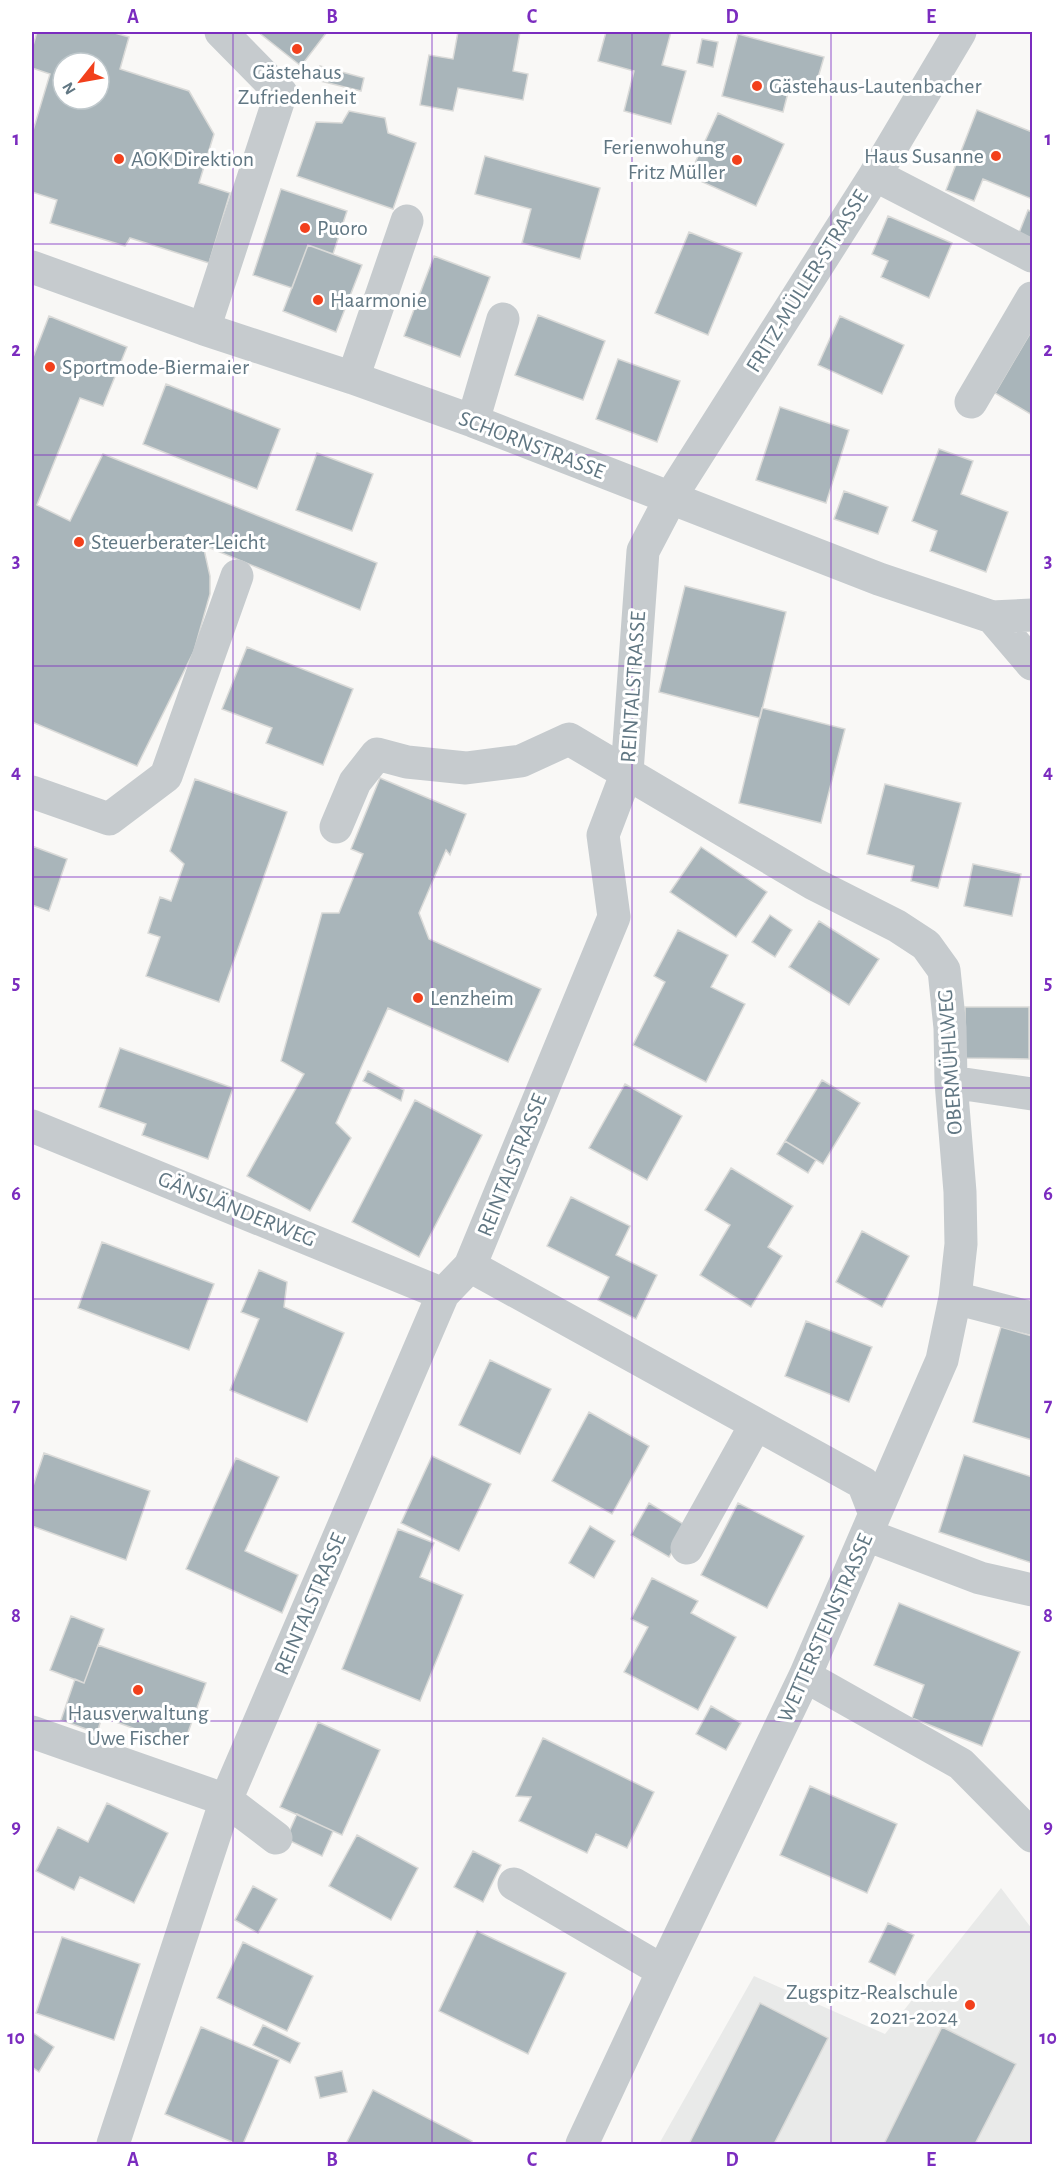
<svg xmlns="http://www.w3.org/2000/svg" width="1064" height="2176" font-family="'Alegreya Sans',sans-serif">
  <rect width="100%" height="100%" fill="#f9f8f6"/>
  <path fill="#e9eae9" d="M1001,1888l31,41v215h-373l95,-168 131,58z"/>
  <path fill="#a9b5ba" stroke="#dadad8" stroke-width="1.5" fill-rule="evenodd" d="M37,32h74l18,5 -9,32 69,22 25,43 -15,49 31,10 -21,70 -79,-25 -5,8 -75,-23 7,-23 -25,-8v-58l18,-60 -18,-6v-19zM63,63h36v36h-36z
    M258,32h69l-26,34z
    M458,32h62l-7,39 15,3 -5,26 -65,-12 -5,23 -33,-6 9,-50 24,4z
    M606,32h65l-9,33 24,6 -15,53 -47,-13 10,-40 -36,-10z
    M738,34l86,23 -9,31 -24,-7 -8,31 -61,-16z
    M702,39l16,3 -5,25 -16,-4z
    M320,66l44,12 -3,13 -45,-11z
    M977,110l55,22v67l-49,-20 -9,22 -28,-11z
    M349,111l36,7 3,15 28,10 -23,66 -96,-33 19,-54 26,1z
    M718,113l66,31 -28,62 -67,-30z
    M485,156l115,32 -20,71 -58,-16 9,-34 -56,-15z
    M281,189l66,22 -14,43 -25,-9 -16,43 -39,-13z
    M1028,210l4,2v27l-13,-6z
    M888,216l64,27 -23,55 -48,-21 7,-16 -16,-7z
    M689,232l53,21 -34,82 -53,-22z
    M308,245l54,20 -26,67 -53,-21z
    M434,256l56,21 -30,80 -56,-21z
    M538,315l67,26 -22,59 -68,-25z
    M49,316l78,31 -24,59 -23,-8 -43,107 33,16 33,-67 274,109 -17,47 -157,-65 7,31v18l-16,57 -57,115 -105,-44v-362z
    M840,316l64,29 -22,49 -64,-29z
    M1032,330v85l-37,-22z
    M618,359l62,22 -23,61 -61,-23z
    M166,384l114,45 -23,60 -114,-45z
    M780,407l69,23 -23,73 -70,-23z
    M939,449l34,12 -12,33 47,18 -22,60 -56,-21 7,-20 -25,-10z
    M317,453l56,21 -21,57 -56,-21z
    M844,491l44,16 -10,27 -44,-15z
    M685,586l101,26 -26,106 -101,-26z
    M247,647l106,42 -30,76 -57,-22 6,-15 -50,-19z
    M762,708l83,21 -24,94 -82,-20z
    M380,778l86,36 -16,41 -4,-5 -27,63 10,26 112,50 -33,73 -120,-54 -52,115 15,15 -41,73 -63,-35 57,-102 -23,-13 41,-148h17l24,-59 -12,-5z
    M195,779l92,33 -68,190 -73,-26 14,-39 -12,-4 12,-36 11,4 13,-37 -14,-13z
    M885,784l76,19 -23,85 -27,-7 3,-15 -47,-12z
    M32,846l35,13 -18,52 -17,-6z
    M701,847l66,45 -31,45 -66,-45z
    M973,864l48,10 -9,42 -48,-10z
    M770,915l22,15 -17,27 -23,-15z
    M819,921l60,38 -30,46 -60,-38z
    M678,930l50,25 -17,32 34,17 -39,78 -73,-37 32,-63 -11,-6z
    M965,1007h64v52l-64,-1z
    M120,1048l113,40 -25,71 -66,-24 4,-11 -47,-17z
    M368,1071l36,19 -3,11 -38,-20z
    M822,1080l38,23 -37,61 -38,-23z
    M625,1084l57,32 -35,64 -58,-32z
    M415,1100l67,35 -63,122 -67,-35z
    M785,1141l31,19 -8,13 -31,-19z
    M731,1168l62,38 -25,41 14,9 -31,51 -51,-32 30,-50 -25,-15z
    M571,1197l59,29 -14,29 41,20 -21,44 -38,-19 11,-23 -62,-31z
    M862,1231l47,25 -27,51 -46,-25z
    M102,1242l112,42 -25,66 -111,-42z
    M259,1270l28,12 -3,25 60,26 -37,89 -77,-32 29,-71 -18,-7z
    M806,1321l66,26 -23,55 -64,-26z
    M1001,1327l31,9v104l-59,-18z
    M490,1360l61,29 -31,65 -61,-29z
    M589,1412l60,34 -37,68 -60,-33z
    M44,1453l106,38 -24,69 -94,-34v-37z
    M964,1455l68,22v86l-93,-31z
    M432,1456l59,28 -32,67 -58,-28z
    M236,1458l43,19 -34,74 53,24 -16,38 -96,-44z
    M649,1503l39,24 -19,30 -38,-22z
    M738,1503l66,33 -37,72 -66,-33z
    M590,1526l25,15 -21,37 -25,-15z
    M398,1529l36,14 -14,34 43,18 -43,106 -78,-32z
    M652,1578l46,23 -7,12 45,24 -38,73 -74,-38 24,-45 -17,-8z
    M899,1603l121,49 -38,94 -70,-28 12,-33 -50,-20z
    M71,1616l33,13 -20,54 -34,-13z
    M98,1645l108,38 -23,63 -81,-29 -5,16 -36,-13 14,-41 9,4z
    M711,1706l30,17 -15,27 -30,-16z
    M318,1722l62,28 -38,85 -62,-28z
    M543,1738l111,54 -27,56 -31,-14 -9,19 -68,-32 12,-24 -15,-1z
    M810,1786l87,38 -30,69 -87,-38z
    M107,1803l61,30 -34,70 -54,-26 -6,13 -38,-19 22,-44 30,15z
    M297,1814l36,17 -11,25 -36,-17z
    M357,1835l61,33 -27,52 -62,-34z
    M473,1851l28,14 -18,37 -29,-15z
    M253,1886l24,13 -19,34 -23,-13z
    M888,1923l26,12 -19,40 -26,-13z
    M477,1931l89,42 -38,81 -89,-43z
    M62,1937l78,27 -26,76 -78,-27z
    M243,1942l70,34 -26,55 -70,-33z
    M760,2003l68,35 -54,106h-85z
    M263,2025l37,18 -10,20 -37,-18z
    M201,2027l78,33 -36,84h-6l-72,-30z
    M942,2027l74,37 -41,80h-91z
    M32,2032l22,15 -15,25 -7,-5z
    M342,2071l5,21 -27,6 -5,-21z
    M373,2090l99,51 -2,3h-124z"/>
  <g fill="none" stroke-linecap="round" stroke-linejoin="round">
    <path stroke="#c6cbce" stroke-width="33" d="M875,175l157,81
      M32,267l172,62 149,49 120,43 406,158 113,38 40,-2
      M204,329l77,-236 -60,-61
      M353,378l54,-157
      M971,402l61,-104
      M473,421l30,-102
      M992,617l40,47
      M32,792l77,27 57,-43 71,-200
      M336,827l19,-45 22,-28 30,8 59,6 55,-7 48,-22 245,145 83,42 29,19 18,25 6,58 1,54 9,110 1,52 -6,54 -13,62 -67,154
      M951,1082l81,12
      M32,1126l411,168
      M470,1266l393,217 12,31 -70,162 -142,295 -81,173
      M955,1298l77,20
      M867,1535l113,43 52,12
      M687,1548l69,-124
      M805,1676l156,88 71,72
      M32,1732l194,68 50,38
      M514,1884l149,87
      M113,2144l113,-344 217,-506 27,-28 144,-349 -11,-82 24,-63 16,-221 32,-61 200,-315 85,-143"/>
  </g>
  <path fill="none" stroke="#7b2cbf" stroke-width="1.5" stroke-opacity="0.55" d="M233,32v2112M432,32v2112M632,32v2112M831,32v2112M32,244h1000M32,455h1000M32,666h1000M32,877h1000M32,1088h1000M32,1299h1000M32,1510h1000M32,1721h1000M32,1932h1000"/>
  <g fill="#f2401c" stroke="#fff" stroke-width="2">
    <circle cx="297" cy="49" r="6"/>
    <circle cx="757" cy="86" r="6"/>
    <circle cx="996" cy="156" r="6"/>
    <circle cx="119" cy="159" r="6"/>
    <circle cx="737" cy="160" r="6"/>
    <circle cx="305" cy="228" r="6"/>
    <circle cx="318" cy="300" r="6"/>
    <circle cx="50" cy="367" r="6"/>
    <circle cx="79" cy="542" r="6"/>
    <circle cx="418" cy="998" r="6"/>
    <circle cx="138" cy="1690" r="6"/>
    <circle cx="970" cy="2005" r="6"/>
  </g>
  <g text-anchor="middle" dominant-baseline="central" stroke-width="6" stroke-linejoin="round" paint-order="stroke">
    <g font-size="22" fill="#617783" stroke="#fff" text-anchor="start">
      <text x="297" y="72" text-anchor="middle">Gästehaus<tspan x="297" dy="25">Zufriedenheit</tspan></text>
      <text x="769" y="86">Gästehaus-Lautenbacher</text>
      <text x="725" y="147" text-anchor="end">Ferienwohung<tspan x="725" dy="25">Fritz Müller</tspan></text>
      <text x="984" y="156" text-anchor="end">Haus Susanne</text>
      <text x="131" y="159">AOK Direktion</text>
      <text x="317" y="228">Puoro</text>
      <text x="330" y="300">Haarmonie</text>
      <text x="62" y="367">Sportmode-Biermaier</text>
      <text x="91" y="542">Steuerberater-Leicht</text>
      <text x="430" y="998">Lenzheim</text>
      <text x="138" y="1713" text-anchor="middle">Hausverwaltung<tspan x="138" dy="25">Uwe Fischer</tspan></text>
      <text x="958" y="1992" text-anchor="end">Zugspitz-Realschule<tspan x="958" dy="25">2021-2024</tspan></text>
    </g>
    <g font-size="22" fill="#617783" stroke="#fff">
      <text transform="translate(807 281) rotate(-58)">FRITZ-MÜLLER-STRASSE</text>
      <text transform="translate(532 445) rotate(21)">SCHORNSTRASSE</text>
      <text transform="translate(633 687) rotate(-86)">REINTALSTRASSE</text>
      <text transform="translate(950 1062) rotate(-94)">OBERMÜHLWEG</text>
      <text transform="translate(512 1165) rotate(-68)">REINTALSTRASSE</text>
      <text transform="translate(237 1209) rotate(22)">GÄNSLÄNDERWEG</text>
      <text transform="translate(310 1604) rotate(-67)">REINTALSTRASSE</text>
      <text transform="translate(825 1628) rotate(-66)">WETTERSTEINSTRASSE</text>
    </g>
  </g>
  <rect width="1064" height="2176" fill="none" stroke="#ffffff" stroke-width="66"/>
  <g transform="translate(81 81) rotate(239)"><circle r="28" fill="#ffffff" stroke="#c0c9cd" stroke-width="1.5"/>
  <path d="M0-4.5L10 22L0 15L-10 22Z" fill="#f2401c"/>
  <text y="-9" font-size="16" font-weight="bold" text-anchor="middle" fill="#617783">N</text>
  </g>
  <rect x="33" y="33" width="998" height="2110" fill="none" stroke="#7b2cbf" stroke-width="2"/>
  <g font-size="20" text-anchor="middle" font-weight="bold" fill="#7b2cbf">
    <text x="133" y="23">A</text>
    <text x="332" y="23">B</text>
    <text x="532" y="23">C</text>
    <text x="732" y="23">D</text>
    <text x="931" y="23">E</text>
    <text x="16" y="145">1</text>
    <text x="1048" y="145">1</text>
    <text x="16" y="356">2</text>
    <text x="1048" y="356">2</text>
    <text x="16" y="567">3</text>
    <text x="1048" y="567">3</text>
    <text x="16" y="778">4</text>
    <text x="1048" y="778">4</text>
    <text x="16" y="989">5</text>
    <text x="1048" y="989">5</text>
    <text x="16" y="1200">6</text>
    <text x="1048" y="1200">6</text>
    <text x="16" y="1411">7</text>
    <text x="1048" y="1411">7</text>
    <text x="16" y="1622">8</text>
    <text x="1048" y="1622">8</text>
    <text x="16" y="1833">9</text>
    <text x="1048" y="1833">9</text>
    <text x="16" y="2044">10</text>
    <text x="1048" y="2044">10</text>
    <text x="133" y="2166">A</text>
    <text x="332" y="2166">B</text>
    <text x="532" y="2166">C</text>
    <text x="732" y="2166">D</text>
    <text x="931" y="2166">E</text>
  </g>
</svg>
